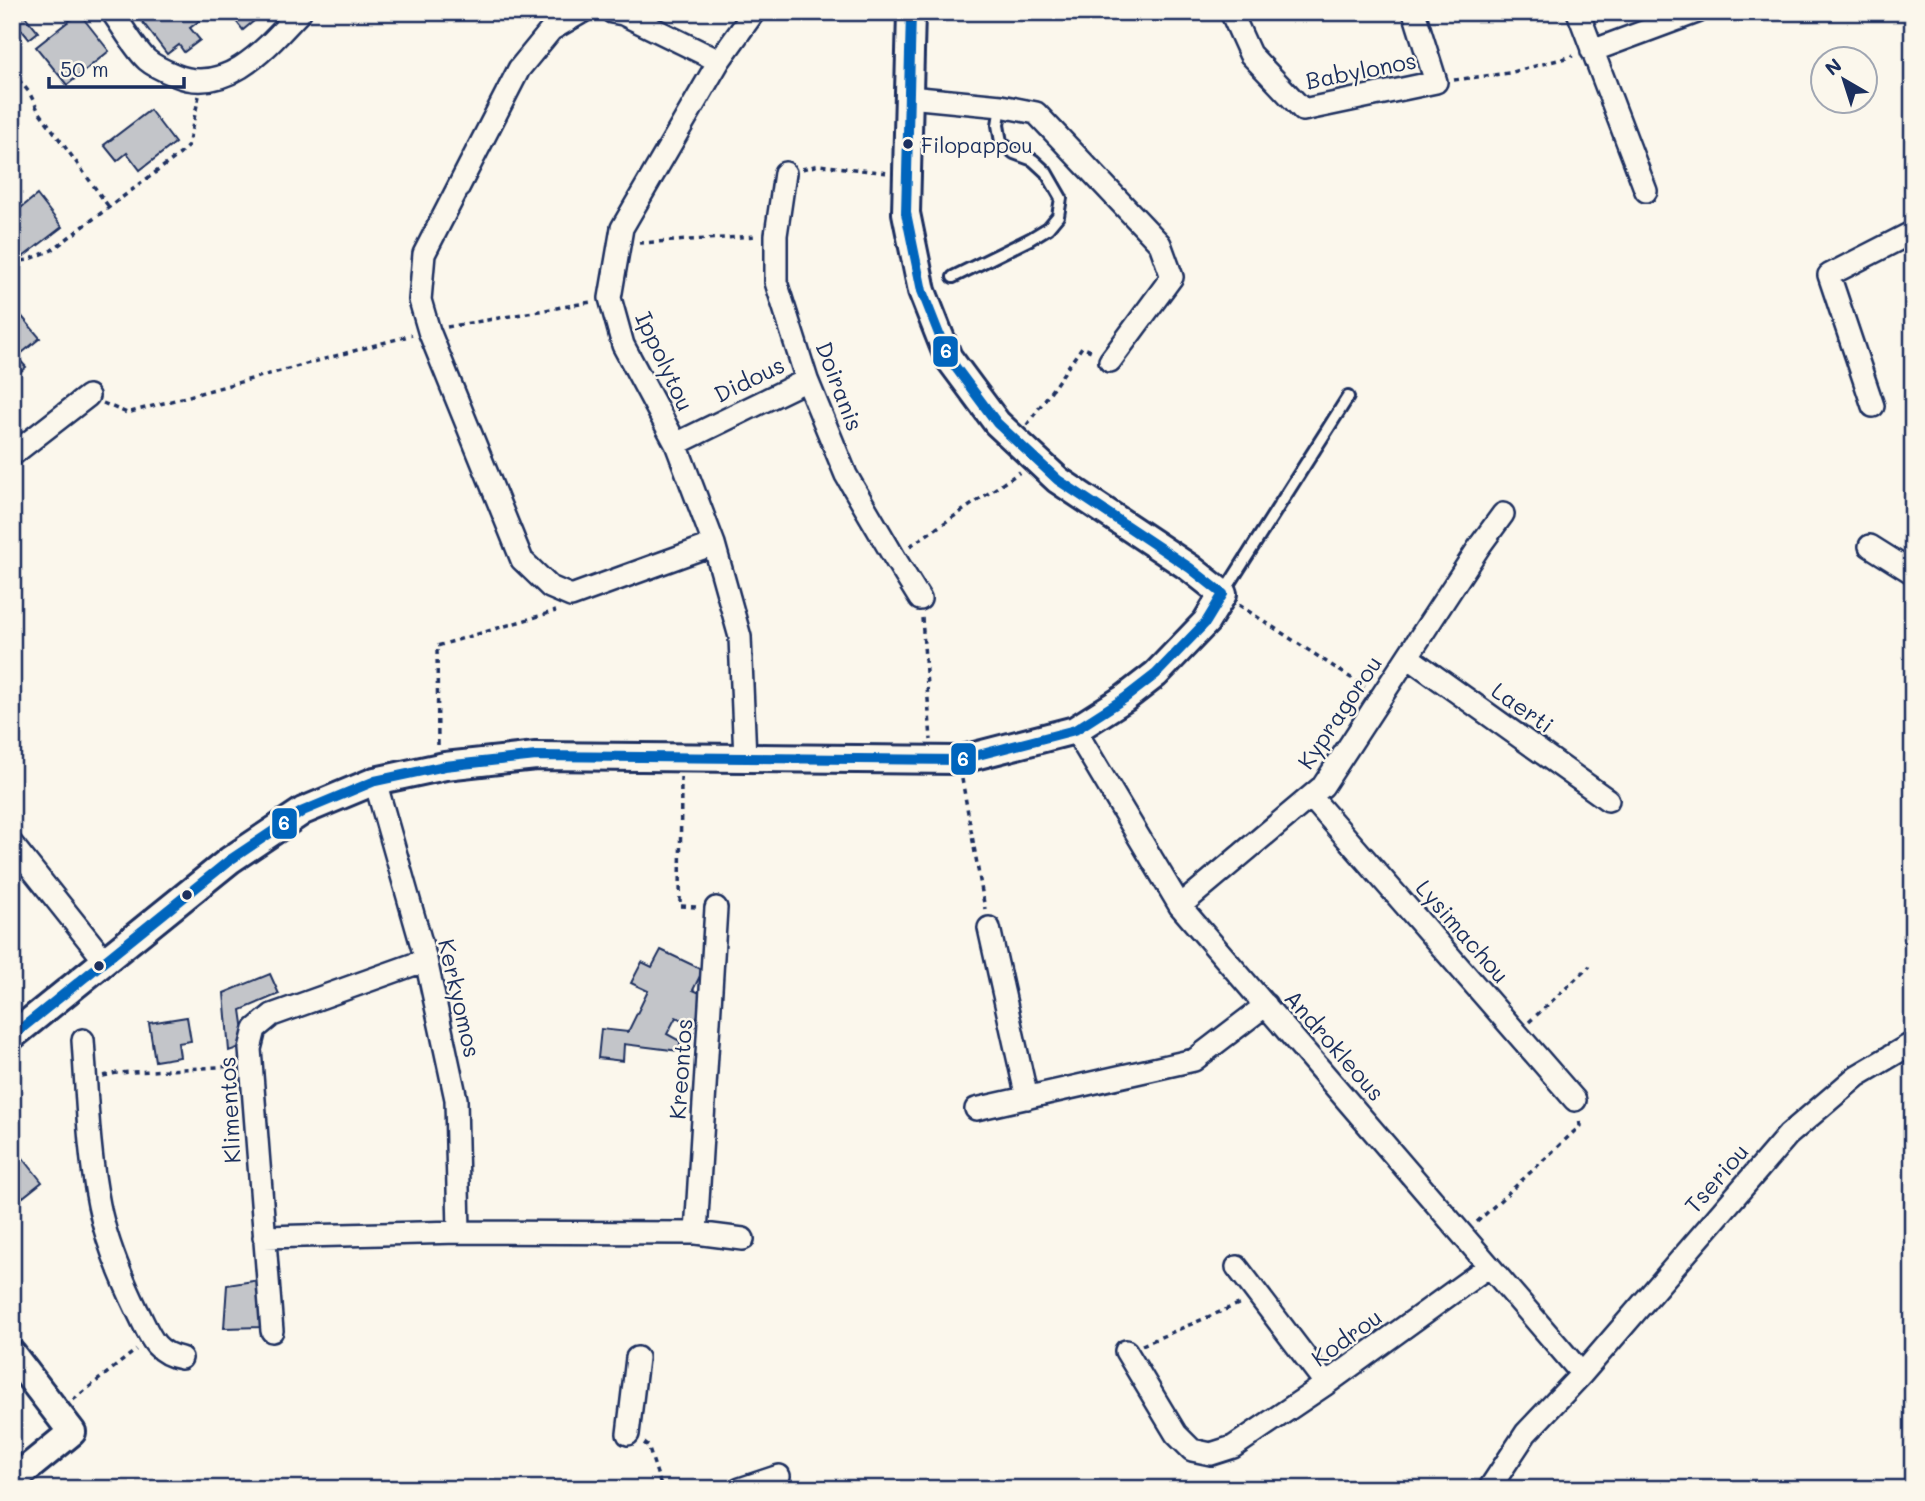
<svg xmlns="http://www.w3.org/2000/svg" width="1925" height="1501" font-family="Mali,sans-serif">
  <rect width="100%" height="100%" fill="#fbf7ec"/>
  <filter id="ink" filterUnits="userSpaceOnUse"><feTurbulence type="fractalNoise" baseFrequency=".0143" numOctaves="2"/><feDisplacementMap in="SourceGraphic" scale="14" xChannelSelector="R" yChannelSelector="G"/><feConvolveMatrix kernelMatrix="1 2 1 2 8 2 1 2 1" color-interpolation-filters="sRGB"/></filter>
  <g filter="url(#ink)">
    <path fill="#c3c5c9" stroke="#1b2f5e" stroke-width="2" d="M12,12h15l-3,3 14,17 -9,7 -17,-21z
      M135,12h57l7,9 -9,7 10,12 -16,12 -5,-7 -12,9z
      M237,12h28l-22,18 -11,-14z
      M79,13l30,38 -42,34 -31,-38z
      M150,110l25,33 -35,27 -13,-17 -10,8 -13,-16z
      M37,195l25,32 -43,33 -7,-8v-37z
      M19,313l21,25 -23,19 9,10 -14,12v-61z
      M661,950l42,20 -10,20 14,6 -14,29 -17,-8 -9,17 13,7v10l-56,-7 -1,17 -25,-3 3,-29 27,3 20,-41 -17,-8 11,-21 10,5z
      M270,974l9,20 -38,16 5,35 -17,6 -5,-58z
      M187,1017l4,24 -13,2 2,14 -25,4 -6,-38z
      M12,1144l30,38 -19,15 -6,-7 -5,4z
      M260,1280l3,47 -39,1 3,-43z"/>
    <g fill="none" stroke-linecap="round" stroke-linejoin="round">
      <g stroke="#1b2f5e" stroke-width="16">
        <path id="service" d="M953,277l77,-38 18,-11 10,-12 3,-18 -15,-26 -13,-12 -19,-7 -13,-11 -3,-17 3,-19
          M1223,594l125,-197"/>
      </g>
      <g stroke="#1b2f5e" stroke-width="26">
        <path id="minor" d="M112,12c11,15 22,36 35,48 8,7 18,11 28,15 52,22 94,-30 125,-63
          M582,12l-31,18 -32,39 -95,185 -4,46 9,31 93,229 28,27 21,9 143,-52
          M612,12l11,2 96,47
          M1231,12l19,42 53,56 133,-28 -22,-70
          M1578,12l68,179
          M1592,51l105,-39
          M909,97l92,9 35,7 124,131 12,33 -62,84
          M785,173l-9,62v47l31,98 39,95 48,82 26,42
          M1873,406l-44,-131 84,-43
          M676,444l131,-64
          M12,455l76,-59
          M1870,546l43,27
          M1408,657l200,143
          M1075,730l105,176 402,468
          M745,758l-5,-121 -26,-93 -38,-100 -53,-99 -13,-47 12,-70 97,-167 35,-49
          M375,781l51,179 30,139 3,133
          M1311,797l264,303
          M12,844l93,117
          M1180,906l143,-120 158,-242 22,-30
          M989,928l38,170
          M83,1040c4,55 5,111 16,165 7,36 22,72 38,105 12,23 16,43 44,48
          M976,1109l218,-49 72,-55
          M696,1233l20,-325
          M264,1237l195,-5 237,1 47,6
          M1237,1267l89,117
          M272,1331l-22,-282 5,-20 17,-14 154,-55
          M1126,1351l50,83 16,16 19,4 22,-7 93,-63 163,-118
          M628,1434l9,-76
          M740,1489l39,-13
          M1489,1489l37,-56 56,-59 206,-239 69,-59 56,-33"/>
      </g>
      <g stroke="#1b2f5e" stroke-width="32">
        <path id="tertiary" d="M12,1036l218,-176 73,-49 72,-30 70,-15 91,-10 423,4 116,-30 50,-32 31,-24 50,-52 17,-28 -33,-26 -132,-88 -61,-57 -49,-66 -26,-66 -16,-78 5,-201
          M12,1354l60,78 -60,49"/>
      </g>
      <path stroke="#1b2f5e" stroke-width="3.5" stroke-dasharray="5 5" stroke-linecap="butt" d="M12,72l17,20 9,18 71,97
        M1454,80l55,-7 64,-17
        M802,169l17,-4 69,8
        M639,243l118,-7
        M12,262l16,-2 24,-10 128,-96 8,-8 11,-50
        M447,327l144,-25
        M103,403l24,10 285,-78
        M1027,425l55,-78 11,5
        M910,546l110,-74
        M1239,605l126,82
        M922,618l9,122
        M438,745l-1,-99 119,-35
        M681,777l-1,129 17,1
        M962,779l23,130
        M1529,1022l61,-56
        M103,1076l14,-3 118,-7
        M1477,1222l103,-96 -1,-9
        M1142,1345l99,-42
        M73,1400l63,-50
        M644,1443l4,3 14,43"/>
      <use href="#service" stroke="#fbf7ec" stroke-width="10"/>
      <use href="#minor" stroke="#fbf7ec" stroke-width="21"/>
      <use href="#tertiary" stroke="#fbf7ec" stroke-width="26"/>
      <g stroke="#fbf7ec" stroke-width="16">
        <path id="bus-1" d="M12,1036l218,-176 73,-49 72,-30 70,-15 91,-10 423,4 116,-30 50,-32 31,-24 50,-52 17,-28 -33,-26 -132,-88 -61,-57 -49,-66 -26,-66 -16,-78 5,-201"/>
      </g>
      <use href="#bus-1" stroke="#0065bd" stroke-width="10"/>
    </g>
  </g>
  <g fill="#1b2f5e" stroke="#fbf7ec" stroke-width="2.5">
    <circle cx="908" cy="144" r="6"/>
    <circle cx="187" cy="895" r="6"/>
    <circle cx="99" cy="966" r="6"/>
  </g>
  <g text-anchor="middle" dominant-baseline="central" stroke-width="5" stroke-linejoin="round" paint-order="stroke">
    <g font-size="21" fill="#1b2f5e" stroke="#fbf7ec" text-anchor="start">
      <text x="921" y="144">Filopappou</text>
    </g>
    <g font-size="23" fill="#1b2f5e" stroke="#fbf7ec">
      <text transform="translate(1361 70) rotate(-11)">Babylonos</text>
      <text transform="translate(665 361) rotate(65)">Ippolytou</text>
      <text transform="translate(749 379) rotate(-26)">Didous</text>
      <text transform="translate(840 386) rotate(69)">Doiranis</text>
      <text transform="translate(1523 707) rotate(35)">Laerti</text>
      <text transform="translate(1339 712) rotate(-56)">Kypragorou</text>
      <text transform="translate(1463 931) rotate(49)">Lysimachou</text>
      <text transform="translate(460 998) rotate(77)">Kerkyomos</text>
      <text transform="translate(1335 1045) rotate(49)">Androkleous</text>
      <text transform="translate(680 1069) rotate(-86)">Kreontos</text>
      <text transform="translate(229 1110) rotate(-93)">Klimentos</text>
      <text transform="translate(1716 1178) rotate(-49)">Tseriou</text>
      <text transform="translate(1346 1337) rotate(-36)">Kodrou</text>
    </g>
  </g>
  <g stroke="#fbf7ec" stroke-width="2.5">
    <rect x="932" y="335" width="27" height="33" rx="7" fill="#0065bd"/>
    <rect x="950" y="742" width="27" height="34" rx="7" fill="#0065bd"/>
    <rect x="271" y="807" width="27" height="33" rx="7" fill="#0065bd"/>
  </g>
  <g font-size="19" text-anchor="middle" font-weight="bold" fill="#fff">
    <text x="946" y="358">6</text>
    <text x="963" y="766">6</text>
    <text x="284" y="830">6</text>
  </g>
  <rect width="1925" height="1501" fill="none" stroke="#fbf7ec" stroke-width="42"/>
  <rect x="21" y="21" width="1883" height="1459" fill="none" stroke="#1b2f5e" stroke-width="2.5" filter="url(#ink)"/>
  <g transform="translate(1844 80) rotate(321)"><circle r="33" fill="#fbf7ec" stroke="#a1a7b3" stroke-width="2"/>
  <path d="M0-5L12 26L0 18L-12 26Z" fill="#1b2f5e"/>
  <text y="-10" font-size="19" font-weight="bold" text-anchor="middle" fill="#1b2f5e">N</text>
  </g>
  <path d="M49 77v10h135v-10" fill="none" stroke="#1b2f5e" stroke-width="3.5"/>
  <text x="60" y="77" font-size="21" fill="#1b2f5e" stroke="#fbf7ec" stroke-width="5" paint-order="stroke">50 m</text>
</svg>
